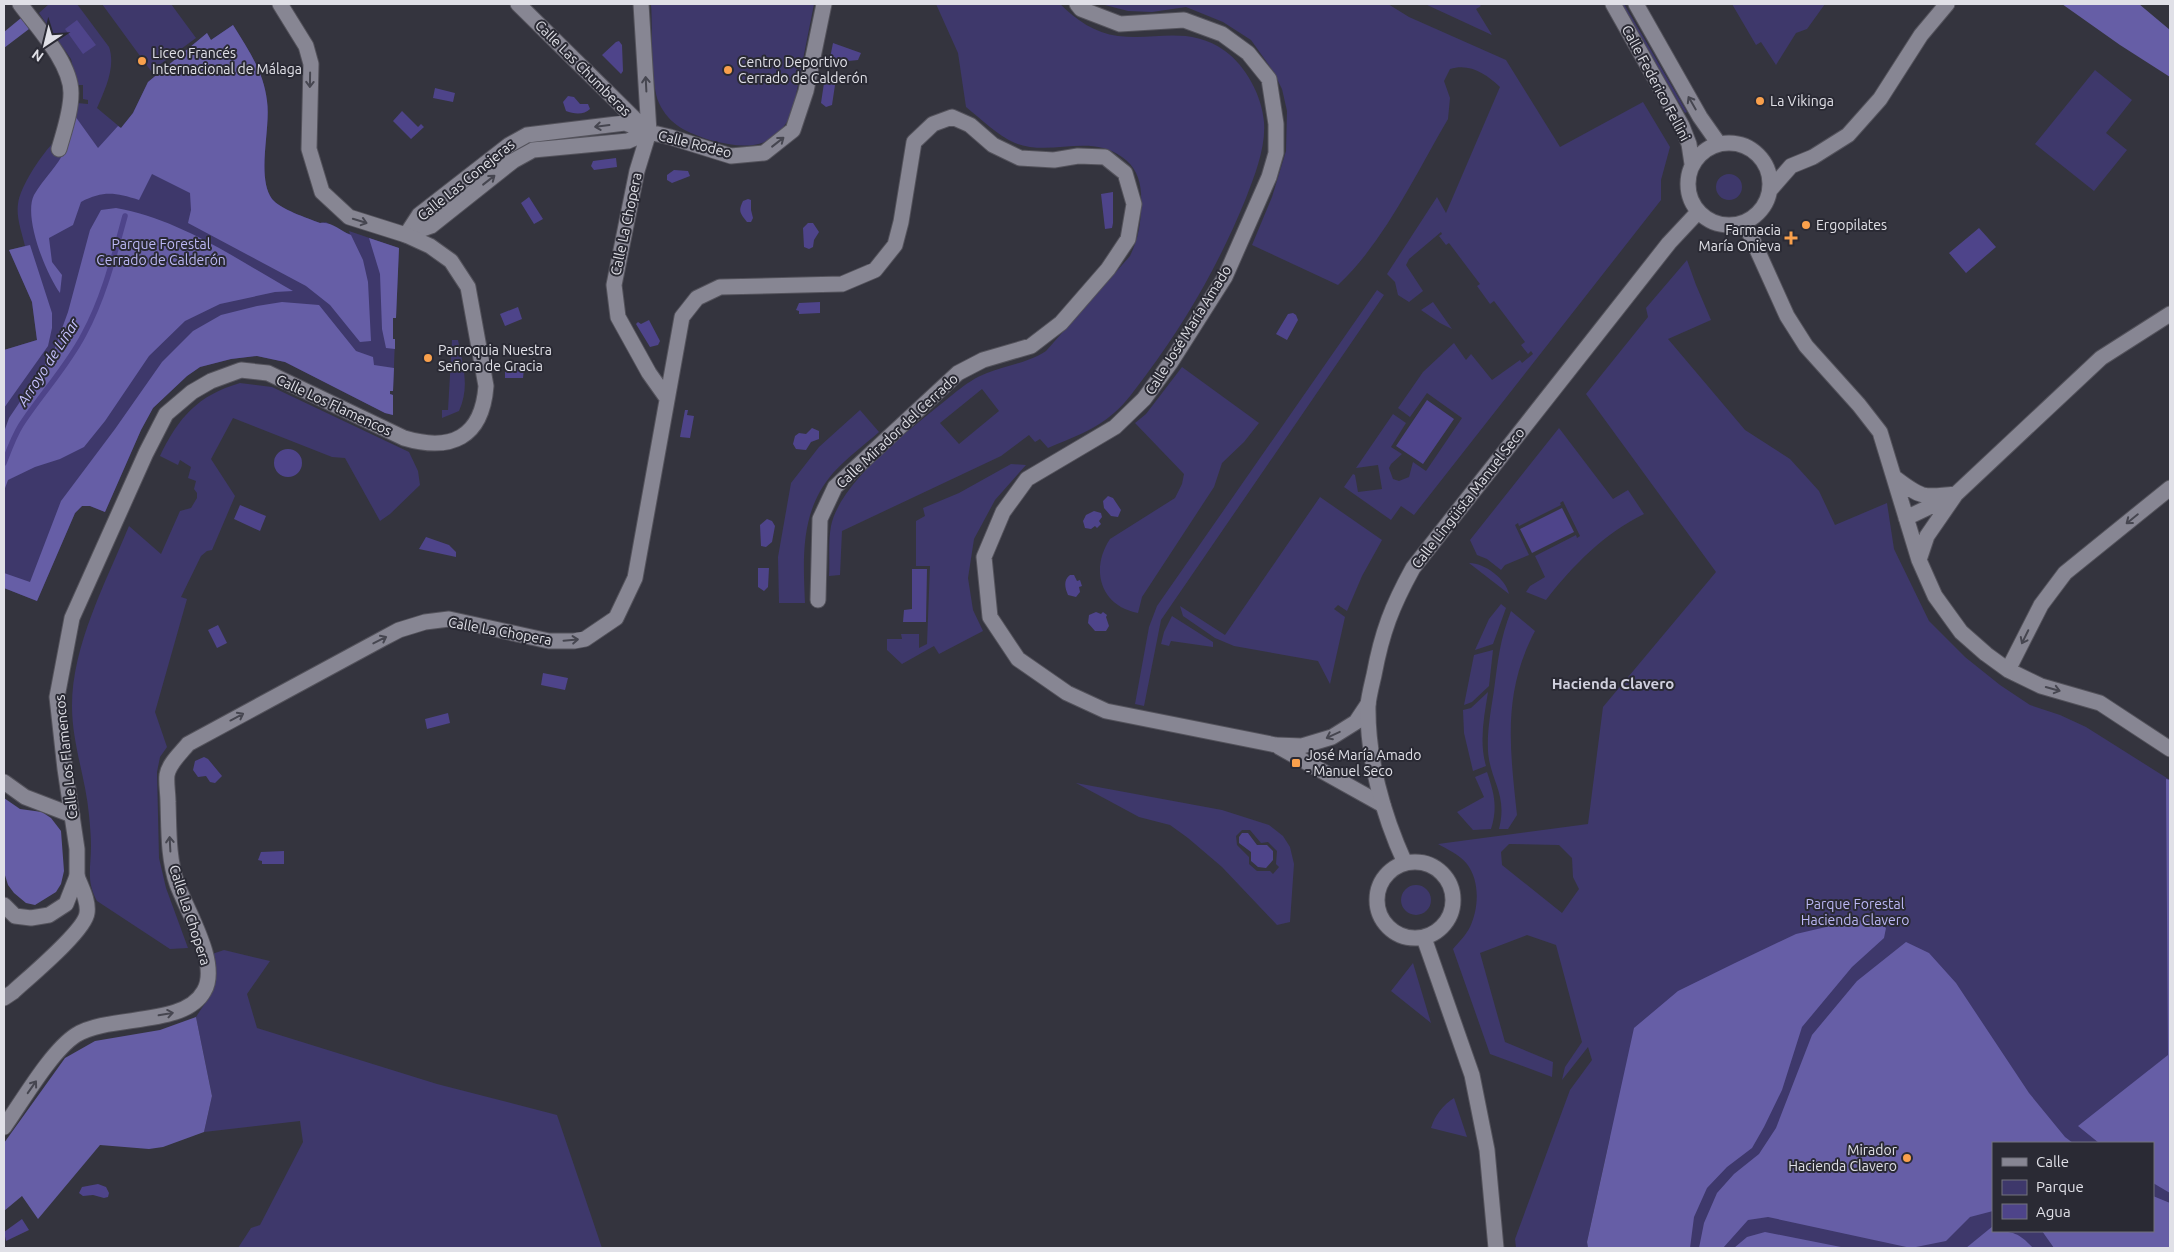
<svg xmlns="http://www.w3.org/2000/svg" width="2174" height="1252" font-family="Ubuntu,sans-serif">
  <rect width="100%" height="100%" fill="#34343e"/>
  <path fill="#3e386b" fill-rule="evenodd" d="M49,4h28l32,43c7,20 -4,42 -12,61l24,20 12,-15 15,-31 59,-49 4,7 22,-15c15,24 31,47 34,76 4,27 -11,76 5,98 8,10 35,19 48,24l6,-1 14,9 10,3 -1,-3 50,17 -3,70h-3v21h2l-2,52h-3v3l3,1v20l-8,-2 -100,-51 -28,-6 -26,3 -31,8 -13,9 -34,32 -12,22 -36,82 -15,-6h-8l-7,7 -38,88 -33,-13v-238l33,-10 -5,-38 -23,-52 16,-4c-3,-13 -9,-28 -7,-42 2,-17 22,-47 34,-60 17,-19 19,-15 25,-41l11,1v-4l-5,-1v-14h-6l-6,-26 -32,-46z
    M102,4h69l25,34 -45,33z
    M651,4h163l-21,106c-17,40 -45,40 -83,30 -22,-7 -41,-15 -51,-37 -9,-19 -6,-75 -8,-99z
    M936,4h124c16,16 35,29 58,32 38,5 70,-11 107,15 21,15 37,45 39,71 2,25 -9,53 -18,76 -26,64 -59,122 -100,177 -10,13 -20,28 -32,38 -19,17 -43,25 -66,35l-8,-9 -5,3 -6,-7 -28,21 -159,75 -2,44 -11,1c1,-16 -1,-34 2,-50 10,-48 88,-103 126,-135 9,-7 19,-14 30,-18 20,-8 41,-10 59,-22l84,-95c10,-20 12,-41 11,-63 -1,-15 -6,-27 -19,-36 -32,-24 -71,0 -107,-14 -18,-8 -34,-24 -49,-36l-8,-54zM982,389l17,22 -40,33 -19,-21z
    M1101,4h287l21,13 97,43 54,87 83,-45 27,45 -9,33v20l-247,315 -13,-9 -10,14 -47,-33 9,-13 2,1 3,17 24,-3 -4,-24 -22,3 37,-54 13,9 -15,24 11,7 -11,10 -2,4 4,11 6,2 10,-4 4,-15 13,9 36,-53 -35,-25 -17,24 -12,-9 25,-36 31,-29 12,17 5,-6 21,26 28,-20 2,3 11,-9 -2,-3 -3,3 -7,-9 4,-3 -31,-41 -4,3 -13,-18 3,-2 -31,-41 -3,2 -7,-9 3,-2 -1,-2 -32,27 -3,6 17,26 -14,11 -11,-7 -3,-13 -8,-8 50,-77 9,16 54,-126c-14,-13 -30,-24 -50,-18l-6,12 6,17 -2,21c-33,56 -63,122 -110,166l-86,-40 20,-48 14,-46 1,-40 -5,-22 -9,-18 -22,-31 -28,-18 -37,-15 -34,5 -24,-1z
    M1425,4h54l2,2 -5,3 16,26z
    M1620,4h4l63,108 -2,1z
    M1732,4h93l-18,25 -11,4 -20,32 -15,-23 -5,3z
    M2095,70l37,30 -26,33 21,17 -33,41 -59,-47z
    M1716 187a13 13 0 1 1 26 0a13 13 0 1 1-26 0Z
    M1687,260l9,25 15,35 -43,19 77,91 45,29 29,32 16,34 52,-22 7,46 35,72 36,36 35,28 30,20 30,10 26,12 84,53v234l-2,6v36l-19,14 21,43v135h-533l-27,-111 -23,105 1,6h-72l-1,-9 55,-149 22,-30 -4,-13 -26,33 3,-13 17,-25 -26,-97 -29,-10 -47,18 25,89 48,20 -1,15 -62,-23 -37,-105c6,-7 13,-14 17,-22 9,-19 10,-46 -3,-63 -7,-9 -20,-15 -29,-20l150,-20 15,-117 113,-135 -130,-178 62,-77 -2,-9zM1509,844l50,1 13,13 1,19 6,12 -17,24 -60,-48 -1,-13zM1993,1143h160v88h-160z
    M1377,290l7,5 -223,325 -17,86 -9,-2 14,-77 8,-21z
    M1433,302l19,27 -12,-6 -19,-13z
    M452,340h6c5,25 12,47 1,71l-17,7v-8h6z
    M1182,367l77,56 -15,19 -22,21 -8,24 -72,110 -4,16c-38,-7 -48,-44 -28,-74l65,-41 7,-14 2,-10 -49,-51 11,-9z
    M240,383l32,4 137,65 9,19 2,14 -30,29 -10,7 -35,-63 -13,-1 -99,-39 -22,41 24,37 -23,54 -5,1 -6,5 -20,41 6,2 -32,113 12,35 -7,10 -3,15 2,86 7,30 22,60 -18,1 -73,-48c-11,-20 -6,-33 -6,-55 0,-10 -1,-20 -2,-31 -3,-36 -17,-71 -17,-109 0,-61 34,-124 57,-180l32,28 19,-43 11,-3 6,-10v-5l-3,-4 2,-8 -8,-3 3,-11 -11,-7 -2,5 -18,-9c18,-38 38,-61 80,-73z
    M860,410l19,22c-15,13 -32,26 -46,41 -33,38 -30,84 -28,130h-26l-1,-46 13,-74 28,-36z
    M1559,428l54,71 15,-9 16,24c-39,19 -71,51 -98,86l-20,-8 4,-6 15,-9 -10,-21 41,-21 1,3 3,-2 -17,-35 -3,2 1,2 -42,21 -1,-3 -3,2 14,30 -24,10 -4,5 -14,-11 -10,-4 -7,-15z
    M1011,464l15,1 -31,35 -21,39 -6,39 5,32 10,21 -44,23 -5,-8 -32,18 -15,-14v-11h15l-1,-5h18v14l8,-4 3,-78h-14v-45l9,-5 -2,-8 36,-15z
    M1320,497l62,43 -20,36 -15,35 -9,-6 -4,4 11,8 -15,67 -12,-23 -84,-15 -19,-8 -32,-22 -3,-10 45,29z
    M1469,563c16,0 37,16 40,31z
    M1501,604l5,4 -13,36 -18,6 14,-31z
    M1511,611l24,20c-33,62 -25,118 -18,184l-9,14h-9c9,-35 -9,-48 -11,-78 -1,-21 3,-41 6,-61 4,-30 6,-51 17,-79z
    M1172,616l41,26v5l-42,-6 -2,5 -8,-2 3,-12z
    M1493,650l-4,36 -17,16 -8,3 10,-50z
    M1488,692c-4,25 -9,50 -2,74l-13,5 -9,-38 -1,-23 8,-2z
    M1487,772c7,21 11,35 4,57l-18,1 -16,-18 27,-15 -9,-20z
    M1076,783l146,27 47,15 14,11 7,11 4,17 -4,58 -13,3 -55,-58 -34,-29 -18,-13 -31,-8zM1242,830h8l11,13 7,-1 9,9 -1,13 3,3 -6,7 -3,-3h-13l-8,-7v-7l-12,-12 -1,-9z
    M1401 900a15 15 0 1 1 30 0a15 15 0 1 1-30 0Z
    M224,950l46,11 -23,33 10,34 180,56 120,31 45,133h-364l13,-20 9,-3 43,-83 -3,-21 -96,11 8,-36 -16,-79c18,-27 24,-30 16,-63z
    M1413,963l18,60 -40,-32z
    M1454,1098l13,39 -36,-9c4,-13 12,-23 23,-30z"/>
  <path fill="#665ea6" d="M2062,4h77l31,26v47l-50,-32z
    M21,18l8,11 -25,19v-16z
    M233,25c15,24 31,47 34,76 4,27 -11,76 5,98 8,10 35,19 48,24 12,-2 20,8 31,12l12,25 5,22 3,59 -11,1 -30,-37 -24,-19 -118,-63 3,-13 -1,-17 -38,-19 -13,26c-23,-7 -35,-10 -58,2l-8,23 -24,13 3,24 10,13 -2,18c-14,-19 -37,-76 -26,-98 9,-16 24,-29 31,-45 5,-11 7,-23 10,-34l23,32 20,-22 3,2 12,-15 15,-31 59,-49 4,7z
    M116,208c64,11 122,52 177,83l-18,1 -55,12 -35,17 -36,35 -44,65 -21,26 -24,12 -25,8 -27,13 -4,11v-59l5,-14 44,-65 15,-41 22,-82 11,-20z
    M369,238l30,10 -3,70h-3v21h2v10l-9,-1 -4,-19 -2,-55z
    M30,245l22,68v15l-4,18 -44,62v-58l33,-10 -5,-38 -23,-52z
    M282,302l37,3 37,46 17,6 1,8 20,3 -1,23h-3v3l3,1v20l-8,-2 -100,-51 -28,-6 -26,3 -31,8 -13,9 -34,32 -12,22 -36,82 -15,-6h-8l-7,7 -38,88 -33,-13v-15l26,9 31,-81 54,-72 47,-67 31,-31 28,-16 36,-9z
    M2166,779l4,1v413l-17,-10v-40h-54l-21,-17 90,-71z
    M4,798l16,11 22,3 9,6 10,13 3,40 -3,13 -5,8 -21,13 -9,-2 -12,-10 -6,-8 -4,-13z
    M1856,920l23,2 7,6 -2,10 -32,29 -50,60 -20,63 -18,37 -12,21 -25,19 -20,21 -13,29 -4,31h-102l-1,-6 47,-214 44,-37 57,-28 61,-29z
    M1906,942l23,11 27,30 73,110 36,44 8,6h-80v68l-23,6 -24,24 -35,7 -143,-31 -20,3 -25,28h-24l5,-25 13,-30 17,-19 25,-20 17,-26 36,-93 45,-54z
    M196,1017l16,79 -8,36 -41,15 -14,2 -49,-4 -62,74 -16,-23 -18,15v-68l61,-85 30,-17 65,-11z
    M2153,1196l17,7v45h-116l-12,-17h111z
    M1993,1226v5c20,0 26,2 40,17h-67z
    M1765,1232l81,16h-112l13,-11z"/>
  <path fill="#4e448a" d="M77,20l19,25 -13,9 -18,-25z
    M619,41l3,4 1,26 -2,3 -19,-19 14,-13z
    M833,43l28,10 -3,7 -29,3z
    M824,83l11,2 -3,20 -6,2 -5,-4z
    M435,88l20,5 -2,9 -20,-4z
    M568,96l6,1 6,7h8l2,5c-6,6 -16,5 -24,2l-3,-9z
    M402,111l16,16 3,-3 3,3 -13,12 -18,-18z
    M616,158l1,9 -23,3 -3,-4 2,-5z
    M674,170l14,1 2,5 -18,7 -5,-3v-5z
    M1113,192v31l-1,5 -7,1 -4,-35z
    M529,197l14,22 -9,5 -13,-21z
    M748,199l3,1v10l2,8 -2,4h-4c-7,-9 -9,-11 -4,-21z
    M808,223h5l6,9 -5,8 -1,7 -4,2 -5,-2 -1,-19z
    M1979,228l17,19 -30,26 -17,-20z
    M820,302v11l-21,1v-3l-3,-1 3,-7z
    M518,307l4,12 -17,7 -5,-12z
    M1293,313l3,2 2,5 -11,20 -11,-6 12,-20z
    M649,320l11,21 -2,4 -8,2 -14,-23 2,-2 3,2z
    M505,368h19l-1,10h-18z
    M1427,400l27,19 -31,45 -27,-18z
    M685,410h3l-1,5 7,1 -4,22 -10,-1z
    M812,428l7,3v8l-8,3 -5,8 -10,-1 -3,-5 2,-8 4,-3 7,1z
    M274 463a14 14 0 1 1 28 0a14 14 0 1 1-28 0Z
    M1108,496l5,2 8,12 -3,7 -7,-1 -7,-8 -1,-7z
    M240,505l26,11 -6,15 -26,-12z
    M1562,508l12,24 -42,21 -12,-24z
    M1094,511l7,2 1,4 -3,4 2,3 -4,4 -2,-2 -4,3 -6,-1 -2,-7 3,-6z
    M767,519l5,2 3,5 -3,16 -6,5 -5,-1 -1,-21z
    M426,537l23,8 7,7v5l-37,-8z
    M758,568h11l-1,19 -4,4 -6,-4z
    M912,569h15l-1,53h-23l1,-12 8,-1z
    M1070,575h4l3,6 3,-1 2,6 -3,1 1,5 -4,5 -8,-2c-3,-7 -5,-15 2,-20z
    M1096,612l5,2 2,-2 4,3 -1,2 3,9 -3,5h-11l-7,-8 1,-8z
    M218,625l9,18 -10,5 -9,-18z
    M543,673l25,5 -3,12 -24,-5z
    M448,713l2,10 -23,6 -2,-10z
    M204,757l4,2 14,17 -7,7 -5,-1 -4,-6 -8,1 -5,-7 2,-9z
    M1242,833h6l9,12h10l6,6v9l-7,8 -8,-1 -7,-6v-9l-12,-9v-6z
    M284,851v13h-22v-3l-4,-1 3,-8z
    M98,1184l8,3 3,6 -1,4 -4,1 -11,-3 -10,1 -4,-3 3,-6z
    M22,1219l7,11 -23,11 -2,-9z"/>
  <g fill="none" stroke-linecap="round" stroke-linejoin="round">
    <path stroke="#4e448a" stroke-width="5.5" d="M4,463c5,-13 10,-27 17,-38 20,-31 46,-58 63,-91 20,-37 30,-78 41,-118"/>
    <g stroke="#53525b" stroke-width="17">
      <path id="street" d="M20,4c17,23 51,59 51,89 0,19 -7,38 -12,56
        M518,4l126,124
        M641,4l8,128 -12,39 -23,114 4,32 31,56 17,24
        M1077,4l4,5 39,15 64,-4 38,14 26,19 21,26 7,45v29l-7,24 -44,100 -54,85 -27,37 -29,28 -88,52 -24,33 -19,45 6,60 28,42 49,34 39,18 170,34 26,1 30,-9 24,-15 12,-18
        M1745,223l42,93 19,30 53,59 21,27 39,128 16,36 26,36 25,22 22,16 33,16 59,17 70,46
        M406,235l13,-20 90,-70 18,-10 98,-12 24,9 21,5 61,19 33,-3 29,-23 13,-39 18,-87
        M406,235l25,-9 82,-65 20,-11 95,-9 21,-9
        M1894,477c27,21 29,21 62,17
        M1906,518l40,-19
        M1919,560l8,-24 29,-42 145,-136 69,-44
        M2008,670l33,-65 24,-32 105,-85
        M1279,747l104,58
        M4,782l21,15 47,18
        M4,998l9,-6c15,-14 72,-61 74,-79 2,-12 -6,-26 -10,-37
        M4,1127c18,-25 47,-76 72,-92 34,-21 109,-8 128,-44 16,-27 -17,-80 -27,-107 -9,-26 -8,-55 -9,-82 0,-9 -2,-19 -1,-27 2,-12 14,-22 21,-31l194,-105 17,-9 26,-8 24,-3 100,22h25l11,-2 31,-21 19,-40 47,-261 15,-19 23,-11 122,-3 33,-14 20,-25 6,-23 13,-80 19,-18 19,-7 18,8 23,20 27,13 34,2 24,-4 27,1 20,16 9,31 -6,35 -20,30 -47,54 -30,23 -48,14 -25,13 -123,114 -15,32 -2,81"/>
    </g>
    <g stroke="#53525b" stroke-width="17">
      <path id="secondary" d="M1613,4l69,122 7,18 3,20
        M1636,4l64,113 19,27
        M1688 184a41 41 0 1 1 82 0a41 41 0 1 1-82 0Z
        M1770,190l21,-24 22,-9 35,-22 32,-36 41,-64 26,-31
        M1377 900a38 38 0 1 1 76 0a38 38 0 1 1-76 0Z
        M1405,863c-22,-48 -38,-105 -37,-158 1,-10 4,-21 6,-30 8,-43 18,-69 39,-107l256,-325 29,-31
        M4,905l11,11 16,2 18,-3 17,-11 11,-28v-27l-12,-80 -8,-72 15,-79 74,-165 20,-39 26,-22 19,-11 30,-11 27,3 136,65c47,14 78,0 82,-52l-18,-99 -17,-26 -21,-15 -24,-11 -57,-18 -27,-25 -13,-43 2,-85 -5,-18 -26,-42
        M1424,938l48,137 15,75 9,98"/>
    </g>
    <use href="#street" stroke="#878693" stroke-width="15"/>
    <use href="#secondary" stroke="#878693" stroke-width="15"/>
  </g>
  <defs><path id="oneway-shaft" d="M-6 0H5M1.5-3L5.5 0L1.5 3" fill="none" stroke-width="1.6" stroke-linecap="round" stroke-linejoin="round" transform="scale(1.25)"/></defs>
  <g stroke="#464650">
    <use href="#oneway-shaft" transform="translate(310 80) rotate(91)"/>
    <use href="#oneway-shaft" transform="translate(646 84) rotate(-93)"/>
    <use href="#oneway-shaft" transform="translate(1692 103) rotate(-120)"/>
    <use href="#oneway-shaft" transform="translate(602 126) rotate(173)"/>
    <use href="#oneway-shaft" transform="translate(778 142) rotate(-38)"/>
    <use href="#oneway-shaft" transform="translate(489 180) rotate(-38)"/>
    <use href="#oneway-shaft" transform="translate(360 221) rotate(17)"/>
    <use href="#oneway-shaft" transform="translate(2132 519) rotate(141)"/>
    <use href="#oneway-shaft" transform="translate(2025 637) rotate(116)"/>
    <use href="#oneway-shaft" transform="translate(380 640) rotate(-27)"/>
    <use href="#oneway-shaft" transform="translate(571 640) rotate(-5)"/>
    <use href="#oneway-shaft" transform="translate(2053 689) rotate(16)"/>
    <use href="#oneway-shaft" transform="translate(237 717) rotate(-28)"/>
    <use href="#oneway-shaft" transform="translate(1333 735) rotate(155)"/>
    <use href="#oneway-shaft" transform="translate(170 844) rotate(-93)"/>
    <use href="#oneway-shaft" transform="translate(166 1014) rotate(-10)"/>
    <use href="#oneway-shaft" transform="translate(32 1087) rotate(-55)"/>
  </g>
  <g fill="#f9a04c" stroke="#2a2a34" stroke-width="2">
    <circle cx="142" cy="61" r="5"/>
    <circle cx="728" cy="70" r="5"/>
    <circle cx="1760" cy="101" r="5"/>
    <circle cx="1806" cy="225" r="5"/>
    <path d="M1788.5 230.5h5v5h5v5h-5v5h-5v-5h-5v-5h5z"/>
    <circle cx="428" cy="358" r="5"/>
    <rect x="1291" y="758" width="10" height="10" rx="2.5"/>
    <circle cx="1907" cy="1158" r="5"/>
  </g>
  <g text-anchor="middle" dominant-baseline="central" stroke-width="4" stroke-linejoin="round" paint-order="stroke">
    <g font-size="14" fill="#e0e0e7" stroke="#2a2a34" text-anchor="start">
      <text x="152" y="53">Liceo Francés<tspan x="152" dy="16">Internacional de Málaga</tspan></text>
      <text x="738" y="62">Centro Deportivo<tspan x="738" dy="16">Cerrado de Calderón</tspan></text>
      <text x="1770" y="101">La Vikinga</text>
      <text x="1816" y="225">Ergopilates</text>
      <text x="1781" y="230" text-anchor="end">Farmacia<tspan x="1781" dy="16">María Onieva</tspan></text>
      <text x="438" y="350">Parroquia Nuestra<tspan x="438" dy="16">Señora de Gracia</tspan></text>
      <text x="1306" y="755">José María Amado<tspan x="1306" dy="16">- Manuel Seco</tspan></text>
      <text x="1897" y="1150" text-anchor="end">Mirador<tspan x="1897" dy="16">Hacienda Clavero</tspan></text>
    </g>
    <g font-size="14" fill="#e0e0e7" stroke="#2a2a34">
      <text transform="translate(583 68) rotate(45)">Calle Las Chumberas</text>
      <text transform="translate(1656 83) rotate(62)">Calle Federico Fellini</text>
      <text transform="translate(695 144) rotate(14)">Calle Rodeo</text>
      <text transform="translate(466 180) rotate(-39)">Calle Las Conejeras</text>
      <text transform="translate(626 224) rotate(-78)">Calle La Chopera</text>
      <text transform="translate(1188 330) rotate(-58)">Calle José María Amado</text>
      <text transform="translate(334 405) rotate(25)">Calle Los Flamencos</text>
      <text transform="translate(897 431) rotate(-43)">Calle Mirador del Cerrado</text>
      <text transform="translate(1468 498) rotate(-52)">Calle Lingüista Manuel Seco</text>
      <text transform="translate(500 631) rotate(10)">Calle La Chopera</text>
      <text transform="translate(66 757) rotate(-96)">Calle Los Flamencos</text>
      <text transform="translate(190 915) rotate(72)">Calle La Chopera</text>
    </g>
    <g font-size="14" fill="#bcb8f5" stroke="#2a2a34">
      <text x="161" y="244">Parque Forestal<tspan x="161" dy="16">Cerrado de Calderón</tspan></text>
      <text x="1855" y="904">Parque Forestal<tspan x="1855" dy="16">Hacienda Clavero</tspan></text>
    </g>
    <g font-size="15" font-style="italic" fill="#c5c1fe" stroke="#2a2a34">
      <text transform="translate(48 362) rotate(-57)">Arroyo de Liñar</text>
    </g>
    <g font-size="15" font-weight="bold" fill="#d0d0de" stroke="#2a2a34">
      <text x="1613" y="683">Hacienda Clavero</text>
    </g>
  </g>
  <rect width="2174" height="1252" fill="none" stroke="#e0e0e7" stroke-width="10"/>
  <rect x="1992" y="1142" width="162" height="90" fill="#2a2a34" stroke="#73737c"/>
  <rect x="2002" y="1158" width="25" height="8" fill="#878693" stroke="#73737c"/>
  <text x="2036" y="1167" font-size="15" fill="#e0e0e7">Calle</text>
  <rect x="2002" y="1180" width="25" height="15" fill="#3e386b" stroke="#73737c"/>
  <text x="2036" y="1192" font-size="15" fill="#e0e0e7">Parque</text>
  <rect x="2002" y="1204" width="25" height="15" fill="#4e448a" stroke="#73737c"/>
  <text x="2036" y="1217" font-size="15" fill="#e0e0e7">Agua</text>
  <g transform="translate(45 45) rotate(215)" stroke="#2a2a34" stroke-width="4" paint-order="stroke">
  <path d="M0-4L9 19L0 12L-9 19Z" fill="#e0e0e7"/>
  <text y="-8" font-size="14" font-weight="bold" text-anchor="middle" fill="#e0e0e7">N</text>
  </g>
</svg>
